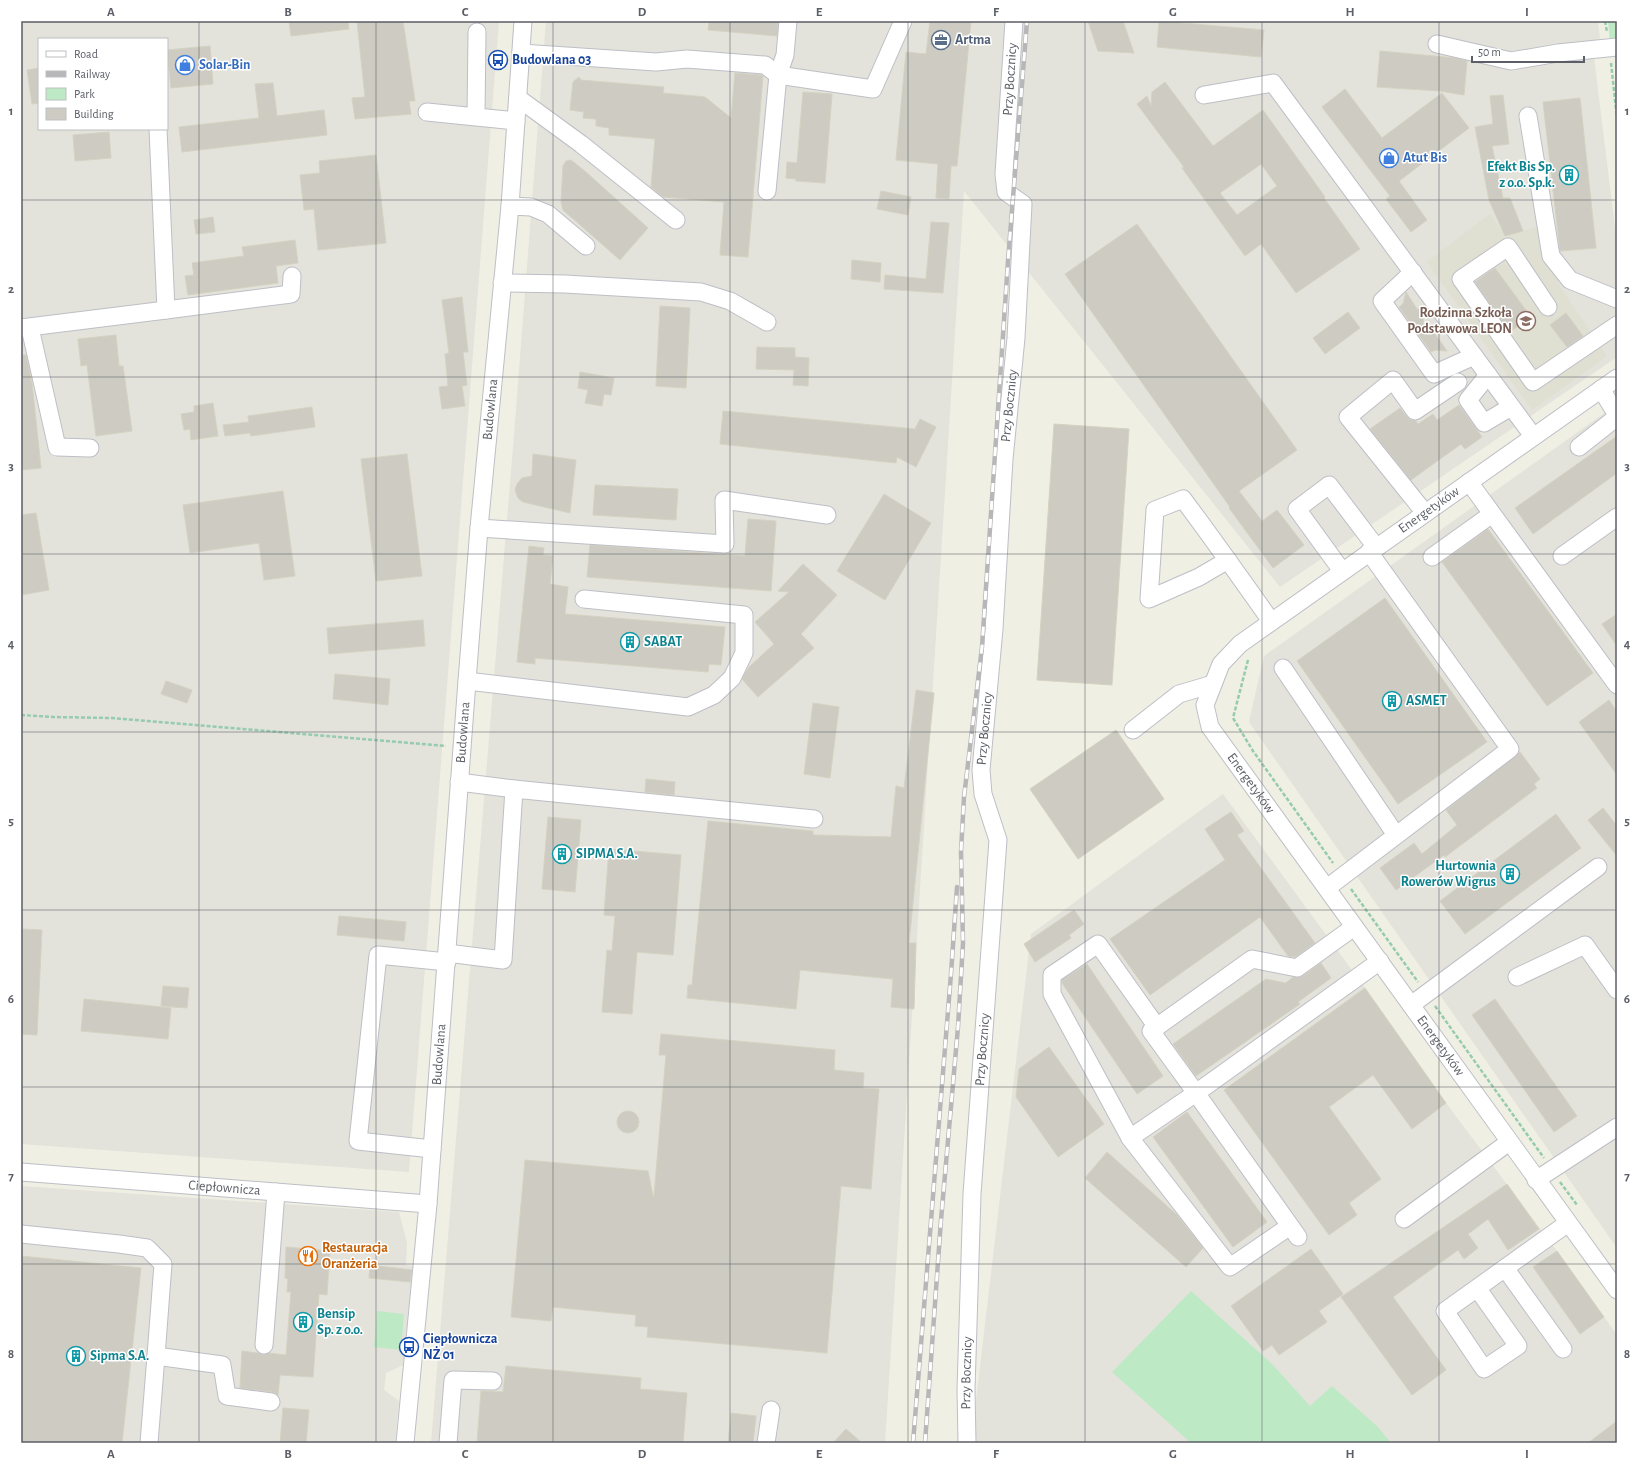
<svg xmlns="http://www.w3.org/2000/svg" width="1638" height="1464" font-family="'Alegreya Sans',sans-serif">
  <rect width="100%" height="100%" fill="#f0efe3"/>
  <path fill="#e3e2db" fill-rule="evenodd" d="M21,21h478l-90,1151 -388,-28zM39,39h128v90h-128z
    M546,21h1052l2,18 -8,2 25,203v113l-337,230 -316,-396 -79,1252h-454l83,-1008z
    M1617,404v844l-368,-526 15,-66z
    M1223,794l142,194 81,115 111,148 60,84v108h-646l60,-509z
    M21,1186l378,26 8,31 -1,22 7,1 -10,99 -17,8 -2,17 15,11 -4,42h-374z"/>
  <path fill="#dfdfd2" d="M1490,214l15,22 33,-9 22,60 47,69 -75,54 -105,-148z"/>
  <path fill="#bdeac5" d="M1608,21h7l2,15 -2,5 -5,2z
    M1191,1291l81,73 38,42 22,-20 46,41 13,16h-200l-79,-71z
    M377,1311l27,3 -3,36 -27,-3z"/>
  <path fill="#cdcbc2" stroke="#d5d2c1" fill-rule="evenodd" d="M289,21h59l1,8 -58,7z
    M357,21h46l12,80h-6l2,13 -56,5 -3,-21 13,-1z
    M709,21h69l-1,15 -69,-6z
    M930,21h41l-14,145h-6l-2,33 -13,-1 2,-34 -42,-4 10,-108 20,2z
    M1088,21h35l11,32 -36,-2z
    M1159,21l105,9 -3,27 -104,-10z
    M210,46l3,38 -42,4 -4,-38z
    M1380,51l75,7 12,3 -3,34 -24,-4 -63,-4z
    M39,68v35l-7,1 -5,-34z
    M735,73l26,2 2,1 -15,181 -28,-2 4,-53 -61,-5 -12,-10 4,-48 -46,-4v-7l-13,-2v-7l-13,-1 1,-6 -14,-2 3,-28 6,-5 2,3 83,7 -1,6 42,4 26,21z
    M1165,82l48,64 50,-36 62,87 -1,1 36,51 -64,44 -35,-49 -16,12 -63,-88 2,-1 -47,-63 10,-8 4,10 1,-14zM1261,164l16,22 -40,29 -17,-22z
    M273,83l4,33 47,-6 3,25 -145,17 -3,-25 80,-9 -4,-34z
    M1345,89l37,49 60,-45 27,35 -70,53 28,39 -16,12 -25,-33 4,-3 -68,-89z
    M803,92l29,2 -7,89 -29,-2v-2l-10,-1 1,-16 10,1z
    M1503,95l6,49 -17,2 11,52h7l13,33 -18,5 -16,-36 -14,-73 18,-3 -3,-28z
    M1580,98l16,150 -36,3 -17,-149z
    M109,132l2,26 -36,3 -2,-26z
    M376,155l10,88 -68,7 -4,-41 -10,1 -4,-35 20,-2 -1,-12z
    M571,160l15,12 62,56 -28,32 -57,-50 -2,-8 2,-36 3,-5z
    M881,191l30,6 -3,18 -31,-6z
    M213,217l2,15 -19,2 -2,-14z
    M931,222l18,1 -6,70 -59,-4 1,-14 41,4z
    M1137,224l160,226 -58,41 23,30 15,-11 27,35 -31,23 -44,-60 1,-1 -165,-233z
    M295,240l3,23 -22,3 2,17 -90,12 -3,-19 9,-1 -2,-12 52,-7 -2,-9z
    M852,260l29,3 -1,19 -29,-3z
    M1495,268l36,49 -21,15 -35,-50z
    M1406,292l11,17h4l3,4 -1,12 10,1 3,4 -1,4 12,17 -12,-1 -4,2 -32,-45 4,-3z
    M462,297l6,55h-5l4,33 -5,1 3,20 -23,3 -3,-22 9,-1 -3,-32 4,-1 -7,-53z
    M660,306l30,2 -4,80 -30,-2z
    M1348,312l12,16 -35,26 -12,-16z
    M1566,313l17,23 -16,11 -17,-22z
    M116,335l3,31h4l9,65 -36,5 -9,-71 -6,1 -3,-27z
    M757,347l38,1v9l14,1 -1,28 -15,-1 1,-15 -38,-1z
    M21,355h5l6,28 9,85 -20,2z
    M580,372l34,6 -3,17 -7,-1 -2,12 -17,-3 3,-13 -10,-2z
    M213,403l5,33 -27,4 -1,-11 -6,1 -3,-16 13,-2v-6z
    M1459,405l23,32 -17,12 -4,-5 -50,36 -41,-51 30,-21 7,9 4,3 5,1 2,3 15,-10 4,6z
    M312,407l3,20 -64,9 -1,-3 -25,3 -2,-11 26,-3 -1,-6z
    M723,411l192,18 5,-10 16,8 -20,40 -19,-10 -1,6 -176,-19z
    M1054,424l75,5 -17,256 -75,-5z
    M1617,436v37l-84,61 -18,-26z
    M407,454l15,122 -46,5 -15,-122z
    M533,454l43,6 -6,53 -47,-11 -5,-4 -3,-8 2,-6 5,-6 10,-2z
    M595,485l83,4 -2,31 -83,-5z
    M283,491l12,85 -31,4 -5,-37 -69,10 -7,-48z
    M884,494l47,29 -46,77 -48,-29z
    M36,513l13,77 -28,5v-80z
    M748,519l28,2 -5,70 -184,-14 3,-32 155,11z
    M1488,529l105,144 -46,33 -105,-144z
    M529,546l15,2 -1,7 10,1 -3,28 18,3 -3,27 160,13 -4,38 -12,-1 -1,8 -173,-14v6l-18,-2z
    M803,564l34,31 -36,39 13,14 -56,49 -16,-18 7,-12 25,-23 -19,-22 34,-30 -11,-1z
    M1385,598l102,144 -89,62 -101,-143z
    M1617,614v32l-15,-22z
    M423,620l2,26 -96,8 -2,-26z
    M335,674l55,5 -2,26 -55,-6z
    M166,681l26,9 -5,13 -26,-9z
    M916,690l18,3 -25,250h7l-2,66 -23,-2 2,-28 -93,-9 -4,39 -109,-11 1,-13h4l16,-164 105,10v4l78,2 5,-51 8,2z
    M1609,700l8,12v63l-38,-53z
    M813,703l26,4 -9,71 -26,-4z
    M1116,730l48,69 -86,60 -48,-70z
    M1520,752l20,27 -6,5 3,4 -92,69 -1,-2 -48,35 -16,-22 34,-25 8,11 35,-29 -11,-15z
    M646,779l29,3 -1,13 -29,-3z
    M1603,808l14,18v30l-29,-36z
    M1231,812l13,19 -7,4 78,108 -20,14 -7,-1 -28,-39 -110,78 -40,-56 115,-79 -20,-31z
    M1556,814l25,34 -116,86 -25,-33z
    M548,817l33,3 -6,72 -33,-3z
    M609,849l72,6 -8,100 -36,-3 -5,62 -30,-2 5,-62 5,1 3,-35 -11,-1z
    M1074,910l10,14 -15,11 2,3 -36,24 -11,-18z
    M339,916l67,6 -2,19 -67,-6z
    M22,929l20,1 -5,105 -16,-1z
    M1321,963l10,15 -33,24 2,2 -104,72 -23,-32 93,-65 20,4 7,-6 10,-1z
    M1087,964l76,112 -26,18 -75,-111v-3z
    M163,986l26,2 -2,20 -26,-2z
    M1365,988l81,115 -34,26 -39,-54 -44,32 52,72 -32,24 8,12 -28,20 -105,-145z
    M84,999l87,9 -3,31 -87,-8z
    M1495,999l82,117 -23,16 -82,-117z
    M661,1034l174,16 -1,20 30,3 -1,15 16,1 -8,100 -30,-3 -14,167 -180,-16 1,-10 -13,-1 1,-11 -83,-8 -2,14 -40,-4 14,-157 123,11 5,25h1l12,-141h-7z
    M1049,1047l55,77 -46,33 -42,-60 3,-28z
    M617 1122a11 11 0 1 1 22 0a11 11 0 1 1-22 0Z
    M1187,1112l80,110 -34,25 -80,-110z
    M1107,1152l70,63 26,33 -17,19 -101,-89z
    M1507,1184l32,45 -31,21 -20,-31 -20,15 10,14 -14,11 -6,-9 -65,47 53,73 -34,25 -71,-98z
    M286,1247l44,4 -3,44 -8,-1 -6,83 -33,-2 -2,20 -6,-3 -32,-4 2,-37 16,2 5,2 6,-2 17,2 5,-63h-4l1,-13 -3,-1z
    M1311,1249l32,45 -24,17 8,11 -48,33 -7,-10 -9,6 -32,-45z
    M1557,1251l47,66 -24,17 -47,-67z
    M21,1256l120,12 -19,175h-101z
    M370,1265l42,5 -2,12 -41,-4z
    M506,1366l135,12 -1,11 47,4 -4,50h-206l4,-52 22,1z
    M283,1408l26,2 -3,33h-26z
    M731,1413l25,3 -3,27h-25z
    M1617,1421v22h-29z
    M846,1429l16,14h-29z"/>
  <g fill="none" stroke-linecap="round" stroke-linejoin="round">
    <g stroke="#bdbfc6" stroke-width="19">
      <g id="minor">
        <path d="M1437,44l74,17 47,-8 59,-6"/>
        <path d="M521,53l135,9 31,-3 78,6 13,10 95,14 30,-68"/>
        <path d="M1204,95l69,-12 260,353"/>
        <path d="M518,98l63,46 95,76"/>
        <path d="M427,112l89,9"/>
        <path d="M476,116l1,-84"/>
        <path d="M1528,116l23,140 19,24 47,19"/>
        <path d="M767,191l11,-116 7,-20 3,-34"/>
        <path d="M510,206l21,1 17,7 38,32"/>
        <path d="M1413,272l-31,29 52,73 40,-18"/>
        <path d="M502,283l63,1 136,8 29,9 37,21"/>
        <path d="M1548,307l-40,-60 -47,32 72,103 84,-57"/>
        <path d="M166,310l125,-16 1,-18"/>
        <path d="M21,328l145,-18 -8,-181"/>
        <path d="M30,328l27,119 33,1"/>
        <path d="M1488,375l-20,25 16,23 27,-16"/>
        <path id="s1" d="M1617,378l-377,266 -19,20 -16,41 5,22 407,563"/>
        <path d="M1601,389l16,26"/>
        <path d="M1579,447l38,-30"/>
        <path d="M1469,482l148,203"/>
        <path d="M1425,513l-77,-96 45,-37 22,31 43,-29"/>
        <path d="M479,528l246,16 -1,-44 103,15"/>
        <path d="M1562,556l55,-39"/>
        <path d="M1432,557l60,-43"/>
        <path d="M1228,560l-29,17 -50,22 6,-89 28,-11c30,40 59,81 88,122"/>
        <path d="M1342,571l-45,-62 32,-24 47,62"/>
        <path d="M1283,668l113,167"/>
        <path d="M467,681l221,26 26,-12 18,-17 12,-25v-38l-160,-16"/>
        <path d="M1133,730l46,-36 34,-10"/>
        <path d="M459,782l55,7"/>
        <path d="M1327,888l183,-139 -141,-197"/>
        <path d="M447,953l56,7 11,-171 300,30"/>
        <path d="M1517,977l68,-32 32,45"/>
        <path d="M1411,1005l187,-138"/>
        <path d="M1130,1138l-78,-144v-19l46,-31 59,83"/>
        <path d="M432,1149l-74,-8 20,-186 69,7"/>
        <path id="s2" d="M21,1172l407,32"/>
        <path d="M1536,1180l81,-53"/>
        <path d="M1404,1219l105,-77"/>
        <path d="M1290,1226l-60,41 -100,-129 66,-45 -45,-62 101,-72 45,9 57,-41"/>
        <path d="M21,1234l98,10 28,4 16,16 -7,92"/>
        <path d="M1298,1237l-102,-144 184,-132"/>
        <path d="M1505,1268l58,81"/>
        <path d="M1477,1288l41,58 -34,23 -39,-58 123,-88"/>
        <path d="M264,1345l12,-153"/>
        <path d="M149,1443l7,-87 66,9 5,31 44,6"/>
        <path id="s3" d="M405,1443l23,-239 39,-523 12,-153 31,-322 13,-185"/>
        <path d="M448,1443l5,-63 40,1"/>
        <path d="M766,1443l5,-33"/>
        <path id="s4" d="M967,1443l-1,-53 6,-196 26,-354 -15,-46 -2,-24 13,-141 10,-170 12,-121 7,-134 -17,-12 -2,-18 10,-153"/>
      </g>
    </g>
    <path stroke="#95cbae" stroke-width="2.5" stroke-dasharray="4 2" stroke-linecap="butt" d="M1605,21l2,11
      M1611,63l6,55
      M1248,660l-15,58 20,33 80,112
      M21,715l32,2 59,1 334,28
      M1351,889l67,93
      M1435,1006l109,152
      M1560,1182l17,23"/>
    <use href="#minor" stroke="#fff" stroke-width="17"/>
    <g stroke="#b7b7b9" stroke-width="4.5">
      <path id="rail" d="M913,1443l38,-469 6,-87
        M925,1443l16,-223 17,-193 5,-84 -2,-92 3,-54 18,-150 26,-386 19,-240"/>
    </g>
    <use href="#rail" stroke="#fff" stroke-width="3" stroke-dasharray="9" stroke-linecap="butt"/>
  </g>
  <path fill="none" stroke="#5b5e66" stroke-width="1" stroke-opacity="0.55" d="M199,21v1422M376,21v1422M553,21v1422M730,21v1422M908,21v1422M1085,21v1422M1262,21v1422M1439,21v1422M21,200h1596M21,377h1596M21,554h1596M21,732h1596M21,910h1596M21,1087h1596M21,1264h1596"/>
  <defs>
    <g id="office-ring" transform="scale(1)"><circle r="9.5" fill="#fff" stroke="#5c6f8a" stroke-width="1.5"/><path d="M-6-3h4V-5.5h4V-3h4V5H-6ZM-1-4.5V-3h2v-1.5ZM-6 0V1H6V0Z" fill="#5c6f8a"/></g>
    <g id="bus-ring" transform="scale(1)"><circle r="9.5" fill="#fff" stroke="#1a4fb4" stroke-width="1.5"/><path d="M-5-6H5V4H4V6H2V4H-2V6H-4V4H-5ZM-3.5-4V0h7V-4ZM-3.5 1.2v1.5H-2V1.2ZM2 1.2v1.5H3.5V1.2Z" fill="#1a4fb4"/></g>
    <g id="shop-ring" transform="scale(1)"><circle r="9.5" fill="#fff" stroke="#3f7fe0" stroke-width="1.5"/><path d="M-5-2.5h2.3a2.7 3.5 0 0 1 5.4 0H5L5.5 6h-11ZM-1.5-2.5h3a1.5 2.3 0 0 0-3 0Z" fill="#3f7fe0"/></g>
    <g id="building-ring" transform="scale(1)"><circle r="9.5" fill="#fff" stroke="#0f9aa8" stroke-width="1.5"/><path d="M-4-6H4V6H1V3H-1V6H-4ZM-2.5-4.3h1.7v1.8h-1.7ZM.8-4.3h1.7v1.8H.8ZM-2.5-1h1.7V.8h-1.7ZM.8-1h1.7V.8H.8Z" fill="#0f9aa8"/></g>
    <g id="school-ring" transform="scale(1)"><circle r="9.5" fill="#fff" stroke="#8d6e63" stroke-width="1.5"/><path d="M0-5L7-2L0 1L-7-2ZM-4 1L0 2.5L4 1V4Q0 6-4 4Z" fill="#8d6e63"/></g>
    <g id="restaurant-ring" transform="scale(1)"><circle r="9.5" fill="#fff" stroke="#e8710a" stroke-width="1.5"/><path d="M-5-6h1v4h1v-4h1v4h1v-4h1v5L-1.5 .5V6h-2V.5L-5-1ZM5-6V6H3V1.5H1.5Q1.5-4 5-6Z" fill="#e8710a"/></g>
  </defs>
  <g fill-rule="evenodd">
    <use href="#office-ring" x="941" y="40"/>
    <use href="#bus-ring" x="498" y="60"/>
    <use href="#shop-ring" x="185" y="65"/>
    <use href="#shop-ring" x="1389" y="158"/>
    <use href="#building-ring" x="1569" y="175"/>
    <use href="#school-ring" x="1526" y="321"/>
    <use href="#building-ring" x="630" y="642"/>
    <use href="#building-ring" x="1392" y="701"/>
    <use href="#building-ring" x="562" y="854"/>
    <use href="#building-ring" x="1510" y="874"/>
    <use href="#restaurant-ring" x="308" y="1256"/>
    <use href="#building-ring" x="303" y="1322"/>
    <use href="#bus-ring" x="409" y="1347"/>
    <use href="#building-ring" x="76" y="1356"/>
  </g>
  <g text-anchor="middle" dominant-baseline="central" stroke-width="3" stroke-linejoin="round" paint-order="stroke">
    <g font-size="14" font-weight="bold" fill="#4e5e75" stroke="#fff" text-anchor="start">
      <text x="955" y="40">Artma</text>
    </g>
    <g font-size="14" font-weight="bold" fill="#164399" stroke="#fff" text-anchor="start">
      <text x="512" y="60">Budowlana 03</text>
      <text x="423" y="1339">Ciepłownicza<tspan x="423" dy="16">NŻ 01</tspan></text>
    </g>
    <g font-size="14" font-weight="bold" fill="#366cbe" stroke="#fff" text-anchor="start">
      <text x="199" y="65">Solar-Bin</text>
      <text x="1403" y="158">Atut Bis</text>
    </g>
    <g font-size="14" fill="#5b5e66" stroke="#fff">
      <text stroke="none"><textPath href="#s4" startOffset="1378">Przy Bocznicy</textPath></text>
      <text stroke="none"><textPath href="#s4" startOffset="1042">Przy Bocznicy</textPath></text>
      <text stroke="none"><textPath href="#s3" startOffset="1037">Budowlana</textPath></text>
      <text transform="translate(1429 510) rotate(-35)">Energetyków</text>
      <text stroke="none"><textPath href="#s4" startOffset="718">Przy Bocznicy</textPath></text>
      <text stroke="none"><textPath href="#s3" startOffset="713">Budowlana</textPath></text>
      <text stroke="none"><textPath href="#s1" startOffset="625">Energetyków</textPath></text>
      <text stroke="none"><textPath href="#s1" startOffset="949">Energetyków</textPath></text>
      <text stroke="none"><textPath href="#s4" startOffset="394">Przy Bocznicy</textPath></text>
      <text stroke="none"><textPath href="#s3" startOffset="390">Budowlana</textPath></text>
      <text stroke="none"><textPath href="#s2" startOffset="204">Ciepłownicza</textPath></text>
      <text stroke="none"><textPath href="#s4" startOffset="70">Przy Bocznicy</textPath></text>
    </g>
    <g font-size="14" font-weight="bold" fill="#0d838f" stroke="#fff" text-anchor="start">
      <text x="1555" y="167" text-anchor="end">Efekt Bis Sp.<tspan x="1555" dy="16">z o.o. Sp.k.</tspan></text>
      <text x="644" y="642">SABAT</text>
      <text x="1406" y="701">ASMET</text>
      <text x="576" y="854">SIPMA S.A.</text>
      <text x="1496" y="866" text-anchor="end">Hurtownia<tspan x="1496" dy="16">Rowerów Wigrus</tspan></text>
      <text x="317" y="1314">Bensip<tspan x="317" dy="16">Sp. z o.o.</tspan></text>
      <text x="90" y="1356">Sipma S.A.</text>
    </g>
    <g font-size="14" font-weight="bold" fill="#785e54" stroke="#fff" text-anchor="end">
      <text x="1512" y="313">Rodzinna Szkoła<tspan x="1512" dy="16">Podstawowa LEON</tspan></text>
    </g>
    <g font-size="14" font-weight="bold" fill="#c56008" stroke="#fff" text-anchor="start">
      <text x="322" y="1248">Restauracja<tspan x="322" dy="16">Oranżeria</tspan></text>
    </g>
  </g>
  <rect width="1638" height="1464" fill="none" stroke="#ffffff" stroke-width="44"/>
  <rect x="38" y="38" width="130" height="92" fill="#ffffff" stroke="#bdbfc2"/>
  <rect x="46" y="51" width="20" height="6" fill="#ffffff" stroke="#bdbfc2"/>
  <text x="74" y="58" font-size="12" fill="#5b5e66">Road</text>
  <rect x="46" y="71" width="20" height="6" fill="#b7b7b9" stroke="#bdbfc2"/>
  <text x="74" y="78" font-size="12" fill="#5b5e66">Railway</text>
  <rect x="46" y="88" width="20" height="12" fill="#bdeac5" stroke="#bdbfc2"/>
  <text x="74" y="98" font-size="12" fill="#5b5e66">Park</text>
  <rect x="46" y="108" width="20" height="12" fill="#cdcbc2" stroke="#bdbfc2"/>
  <text x="74" y="118" font-size="12" fill="#5b5e66">Building</text>
  <path d="M1472 56v6h112v-6" fill="none" stroke="#5b5e66" stroke-width="2"/>
  <text x="1478" y="56" font-size="12" fill="#5b5e66" stroke="#ffffff" stroke-width="3" paint-order="stroke">50 m</text>
  <rect x="22" y="22" width="1594" height="1420" fill="none" stroke="#5b5e66" stroke-width="1.5"/>
  <g font-size="13" text-anchor="middle" font-weight="bold" fill="#5b5e66">
    <text x="111" y="16">A</text>
    <text x="288" y="16">B</text>
    <text x="465" y="16">C</text>
    <text x="642" y="16">D</text>
    <text x="819" y="16">E</text>
    <text x="996" y="16">F</text>
    <text x="1173" y="16">G</text>
    <text x="1350" y="16">H</text>
    <text x="1527" y="16">I</text>
    <text x="11" y="115">1</text>
    <text x="1627" y="115">1</text>
    <text x="11" y="293">2</text>
    <text x="1627" y="293">2</text>
    <text x="11" y="470">3</text>
    <text x="1627" y="470">3</text>
    <text x="11" y="648">4</text>
    <text x="1627" y="648">4</text>
    <text x="11" y="825">5</text>
    <text x="1627" y="825">5</text>
    <text x="11" y="1003">6</text>
    <text x="1627" y="1003">6</text>
    <text x="11" y="1180">7</text>
    <text x="1627" y="1180">7</text>
    <text x="11" y="1358">8</text>
    <text x="1627" y="1358">8</text>
    <text x="111" y="1458">A</text>
    <text x="288" y="1458">B</text>
    <text x="465" y="1458">C</text>
    <text x="642" y="1458">D</text>
    <text x="819" y="1458">E</text>
    <text x="996" y="1458">F</text>
    <text x="1173" y="1458">G</text>
    <text x="1350" y="1458">H</text>
    <text x="1527" y="1458">I</text>
  </g>
</svg>
